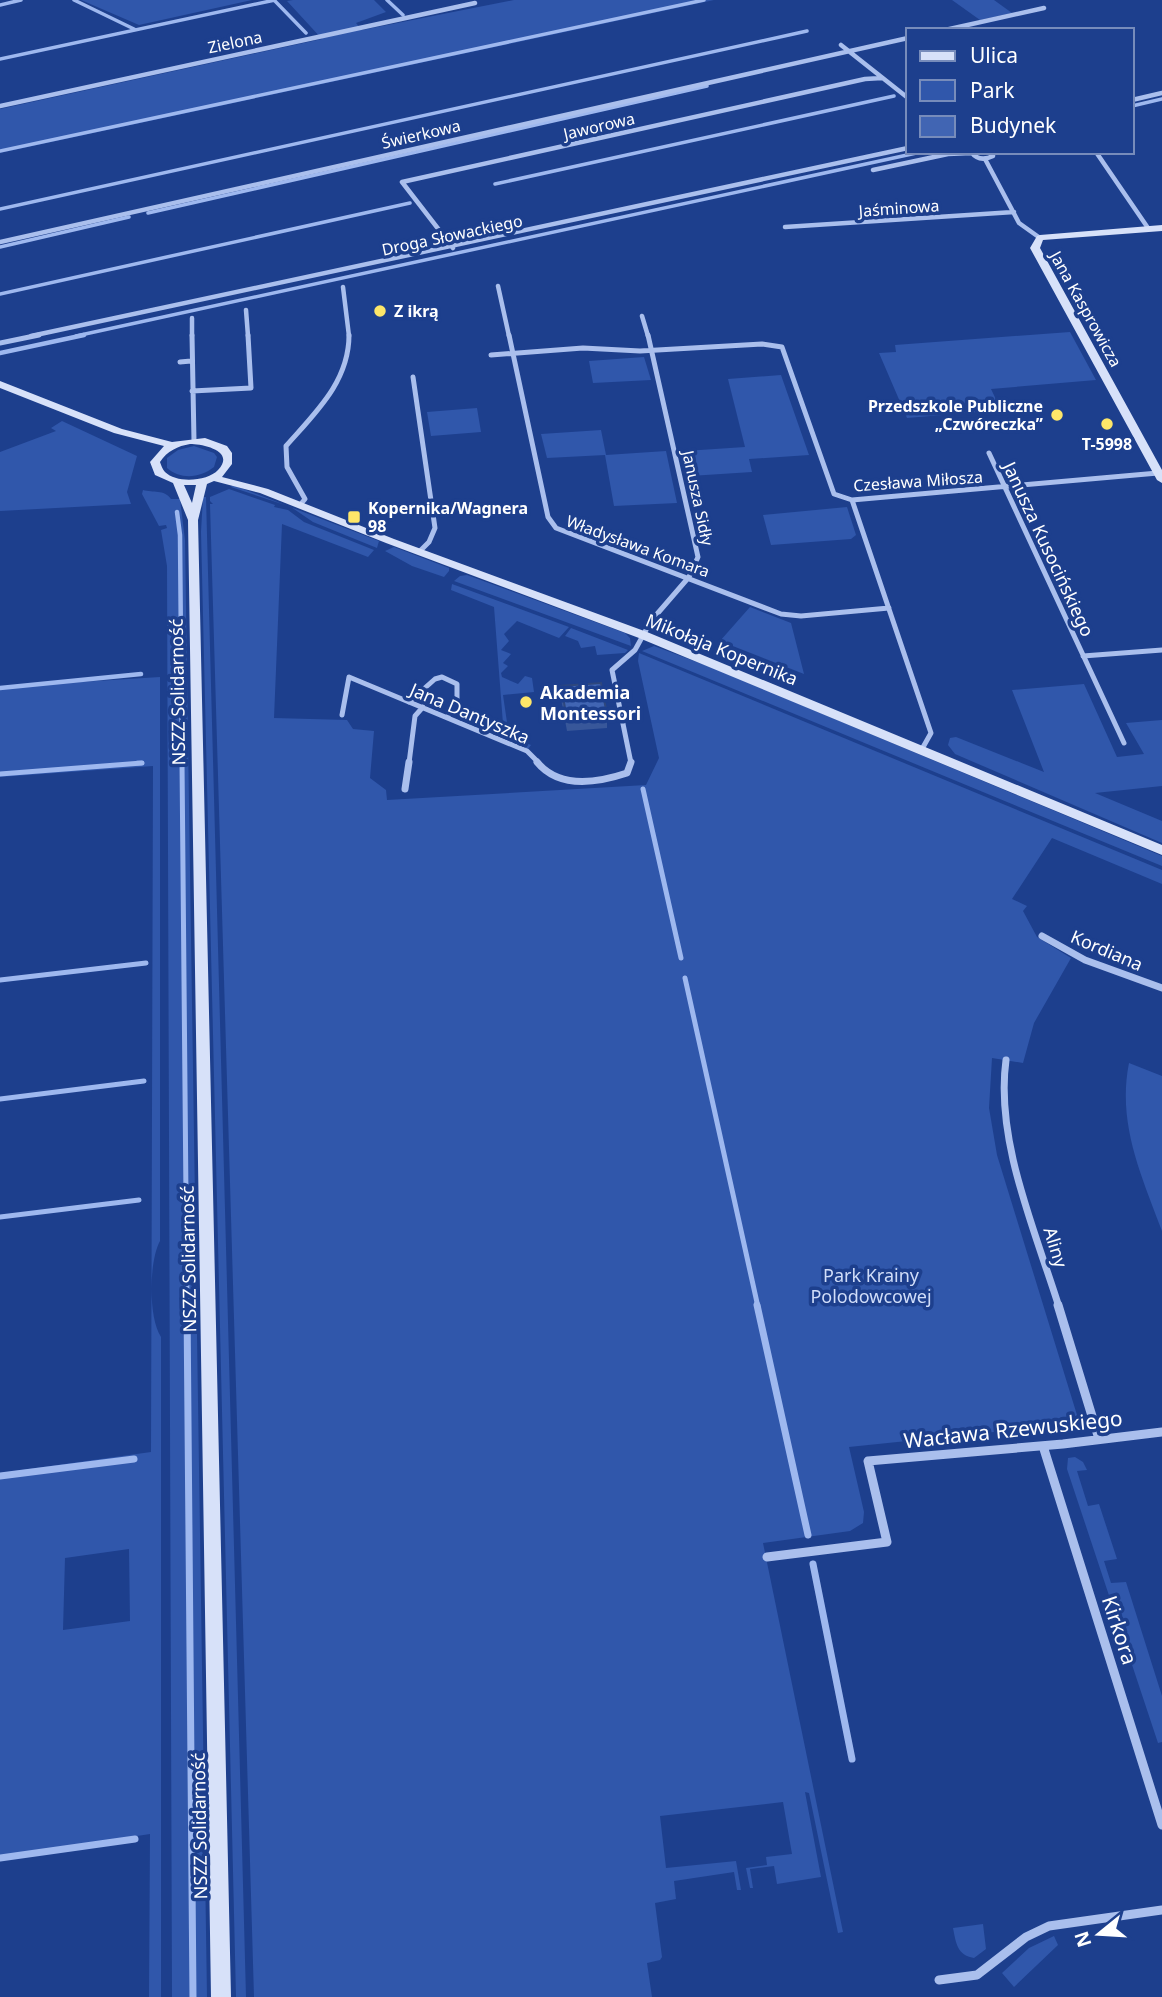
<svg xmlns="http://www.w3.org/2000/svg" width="1162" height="1997" font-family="'Noto Sans',sans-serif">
  <rect width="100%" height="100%" fill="#1d3f8d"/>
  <path fill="#3057ab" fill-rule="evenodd" d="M81,0h171l-113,25z
    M293,0h81l12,12 -30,11 6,7 152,-30h200l-714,153v-44l322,-70 -35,-38z
    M952,0h42l18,13 -32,7z
    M1070,332l26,48 -105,9 10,21 -94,8 -28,-65 17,-1 -1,-7z
    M644,357l7,23 -58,3 -4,-22z
    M781,375l28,80 -60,4 3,13 -62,4 -5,-25 60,-4 -17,-68z
    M477,408l4,24 -50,4 -4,-24z
    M62,421l75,35 -10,36 4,12 -131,7v-59l56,-21 -5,-3z
    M601,430l5,25 60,-4 11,52 -63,3 -9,-51 -58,3 -6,-24z
    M194,446l20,7 3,4 -3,10c-14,11 -33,13 -47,1v-10l11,-8z
    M233,485l146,56 -2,7 -64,-26 -22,-15 -60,-20z
    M229,489l46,16 -1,2 14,3 16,12 70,28 -6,7 -86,-33 -8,194 73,2 6,9 21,2 -4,47 16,12 1,10 259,-15 13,-27 -21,-97 1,-8 523,217v14l-110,-46 -40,61 15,7 -4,5 14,26 34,21 -37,65 -11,40 -31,-5 -3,50 8,47 80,260 -6,9 -222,23 15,65 -1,11 -13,8 -87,12 80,389 -5,1 -29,-140 -4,-1 16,85 -44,7 -3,-18 -24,3 3,19h-3l-4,-20 21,-3 -1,-8 26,-3 -9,-52 -123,14 6,52 70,-7 5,29h-4l-3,-18 -60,9 2,18 -21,4 7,54 -2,3 -13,3 5,34h-398l-44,-1493h3l-3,-3v-4z
    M143,490c10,3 21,-1 28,9h9l5,41 22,1457h-35l-5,-1431 -6,-36 6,-2 -1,-3 -7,1 -17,-32z
    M203,497h3l40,1500h-10l-35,-1465z
    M847,507l9,28 -5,4 -80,6 -8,-30z
    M394,547l55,21v3l-5,6 -32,-11 -27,-15z
    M467,575l158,58 5,5 1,8 -177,-65 6,-5z
    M452,584l117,43 -10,11 -42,-17 -13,13 5,7 -8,9 10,4 -8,9 5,3 -7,7 1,4 16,7 7,-8 7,2 2,14 -31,3 6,41 22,9 -3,4 -24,-12 -10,-130 -43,-17z
    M750,607l41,16 13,51 -84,-33z
    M571,628l57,22 -3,3 -28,2 -2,-9 -14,2 -3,-7 -13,-5z
    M654,646l59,22 449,188v10l-520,-215z
    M160,677v564c-11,20 -12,76 1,96v660h-12l1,-163 -150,23v-384l151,-21 2,-686 -153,11v-90zM129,1549l1,72 -67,9 2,-72z
    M1084,684l33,73 27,-3 -18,-31 36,-3v66l-67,7 67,28v22l-207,-89 -7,-9 2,-7 6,-1 88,35 -32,-82z
    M1129,1063l33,13v155c-21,-56 -45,-108 -33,-168z
    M1075,1457l8,5 4,8 -10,1 11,35 11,-2 18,55 -13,2 7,22 15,-1 36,114v46l-4,1 -91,-274 1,-11z
    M983,1924l3,25 -12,9c-17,-3 -18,-15 -21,-30z
    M1054,1936l4,9 -44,42 -12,-14 27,-25z"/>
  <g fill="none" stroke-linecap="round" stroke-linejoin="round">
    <path stroke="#9eb8ef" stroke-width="3.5" d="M74,0l60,29
      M274,0l32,33
      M387,0l16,15
      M0,5l21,-5
      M0,59l275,-59
      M1132,106l30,-7
      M0,151l704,-151
      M495,184l399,-88
      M0,209l807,-178
      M148,213l559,-127
      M0,247l129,-30
      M0,294l410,-91
      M76,336l845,-184"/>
    <path stroke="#9eb8ef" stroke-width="4.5" d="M0,353l84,-18
      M177,512l3,23 2,228
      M0,688l141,-14
      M137,763h5"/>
    <path stroke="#9eb8ef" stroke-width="5" d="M182,762l5,545
      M0,774l142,-11
      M643,789l38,169
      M685,978l73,329
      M0,980l146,-17
      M0,1099l144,-18
      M0,1217l139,-17"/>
    <path stroke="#9eb8ef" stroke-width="7" d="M187,1305l6,692
      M757,1305l51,230
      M0,1476l134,-17
      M813,1564l39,195
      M0,1858l135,-19"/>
    <path stroke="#aabfed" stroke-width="4.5" d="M945,30l99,-22
      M841,45l67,53
      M1132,100l30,-7
      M0,106l475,-103
      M971,152c6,8 14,8 22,4v-4
      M1096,152l52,76
      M985,159l34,64 21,15
      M873,170l75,-16 23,-1
      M785,227l229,-15
      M0,242l908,-204
      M453,248l-51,-66 463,-103 17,-1
      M498,286l11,50
      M343,287l6,49
      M246,310l2,26
      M642,316l6,20
      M192,318v18
      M31,336l877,-188"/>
    <path stroke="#aabfed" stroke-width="5" d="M192,335l2,106
      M509,335l39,182 8,11 225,86 20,2 88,-8
      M0,343l39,-8
      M491,355l92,-7 57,3 122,-7 20,3 52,147 18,6 306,-27
      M180,362l11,-1
      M413,377l22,151 -6,14 -10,10
      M192,391l59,-3 -3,-53
      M989,453l135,290
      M852,500l79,233 -9,16
      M300,505l5,-6 -18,-32 -1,-21c29,-33 63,-64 63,-111
      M1083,656l79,-6
      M409,702l26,-23 7,-2 15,7v21l-10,12
      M342,715l7,-38 178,74 12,12
      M409,763l6,-47 8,-9
      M631,763l-19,-93 23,-20 16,-29 38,-44 9,-20 -50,-222"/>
    <path stroke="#aabfed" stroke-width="7" d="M537,762c22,27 60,21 90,11l4,-11
      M405,789l4,-27
      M1042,936l43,24 77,28
      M1006,1060c-11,80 29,170 53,247"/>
    <path stroke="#aabfed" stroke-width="9" d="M1058,1305l41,134
      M1043,1446l119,379
      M767,1557l120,-15 -19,-81 195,-17 99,-12
      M939,1980l38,-5 49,-38 23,-11 113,-16"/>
    <path fill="#d7e1f9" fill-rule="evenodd" d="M1162,225v6l-119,9 -3,8 122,222v13l-5,-3 -127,-232 7,-12 3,-1z
      M0,381l122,48 50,13 33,-4 22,8 5,7v11l-10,13 46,12 126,50 253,93 515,213v10l-523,-217 -253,-95 -126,-50 -46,-12 -7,3 -9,36 33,1477h-20l-23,-1477 -15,-37 -18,-8 -5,-13 14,-16 -50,-13 -114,-45zM190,444c13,0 46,7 28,26 -10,11 -41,14 -53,2 -2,-2 -4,-7 -5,-10 7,-11 18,-16 30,-18zM184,485h12l-4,18z"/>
  </g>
  <path fill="#38579a" d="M561,686l46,29v13l-40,3 -6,-32z"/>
  <path fill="#4165b3" stroke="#2e477d" stroke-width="2" d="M601,683l6,32 -40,4 -6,-33z"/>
  <g fill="#fde669" stroke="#1d3f8d" stroke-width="2.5">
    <circle cx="380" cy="311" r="7"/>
    <circle cx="1057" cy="415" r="7"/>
    <circle cx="1107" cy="424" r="7"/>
    <rect x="347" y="510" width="14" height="14" rx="3.5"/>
    <circle cx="526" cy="702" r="7"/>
  </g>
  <g text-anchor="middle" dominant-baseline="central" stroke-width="7" stroke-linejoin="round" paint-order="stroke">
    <g font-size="16" fill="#fff" stroke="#1d3f8d">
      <text transform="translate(235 42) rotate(-12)">Zielona</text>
      <text transform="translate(599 126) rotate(-13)">Jaworowa</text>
      <text transform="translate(421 134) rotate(-13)">Świerkowa</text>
      <text transform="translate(899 208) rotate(-4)">Jaśminowa</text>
      <text transform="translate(452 235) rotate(-12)">Droga Słowackiego</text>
      <text transform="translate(1086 309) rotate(61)">Jana Kasprowicza</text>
      <text transform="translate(918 481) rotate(-4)">Czesława Miłosza</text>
      <text transform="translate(698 498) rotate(78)">Janusza Sidły</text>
      <text transform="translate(638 546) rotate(20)">Władysława Komara</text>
    </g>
    <g font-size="16" font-weight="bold" fill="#fff" stroke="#1d3f8d" text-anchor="start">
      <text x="394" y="311">Z ikrą</text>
      <text x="1043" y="406" text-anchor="end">Przedszkole Publiczne<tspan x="1043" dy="18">„Czwóreczka”</tspan></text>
      <text x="1107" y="444" text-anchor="middle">T-5998</text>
      <text x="368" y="508">Kopernika/Wagnera<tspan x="368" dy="18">98</tspan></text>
    </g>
    <g font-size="18" fill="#fff" stroke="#1d3f8d">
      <text transform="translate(1049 549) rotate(65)">Janusza Kusocińskiego</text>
      <text transform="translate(722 649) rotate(22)">Mikołaja Kopernika</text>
      <text transform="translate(177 692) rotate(-91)">NSZZ Solidarność</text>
      <text transform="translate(470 713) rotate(23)">Jana Dantyszka</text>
      <text transform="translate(1107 950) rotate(23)">Kordiana</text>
      <text transform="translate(1056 1247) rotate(73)">Aliny</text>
      <text transform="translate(188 1259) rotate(-91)">NSZZ Solidarność</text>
      <text transform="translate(199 1826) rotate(-91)">NSZZ Solidarność</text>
    </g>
    <g font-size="18" font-weight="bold" fill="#fff" stroke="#1d3f8d" text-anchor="start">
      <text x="540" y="692">Akademia<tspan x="540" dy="21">Montessori</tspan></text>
    </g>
    <g font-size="18" fill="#d0ddf9" stroke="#1d3f8d">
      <text x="871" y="1275">Park Krainy<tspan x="871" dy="21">Polodowcowej</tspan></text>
    </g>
    <g font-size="21" fill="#fff" stroke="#1d3f8d">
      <text transform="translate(1013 1429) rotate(-6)">Wacława Rzewuskiego</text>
      <text transform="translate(1120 1630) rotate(72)">Kirkora</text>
    </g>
  </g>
  <rect x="906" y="28" width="228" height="126" fill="#1d3f8d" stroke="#778cbb" stroke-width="2"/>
  <rect x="920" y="51" width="35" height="10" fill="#d7e1f9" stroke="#778cbb" stroke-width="2"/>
  <text x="970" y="63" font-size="21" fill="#ffffff">Ulica</text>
  <rect x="920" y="80" width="35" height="21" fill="#3057ab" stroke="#778cbb" stroke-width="2"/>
  <text x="970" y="98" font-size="21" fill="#ffffff">Park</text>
  <rect x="920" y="116" width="35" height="21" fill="#4165b3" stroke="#778cbb" stroke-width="2"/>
  <text x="970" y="133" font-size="21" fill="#ffffff">Budynek</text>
  <g transform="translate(1099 1934) rotate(252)" stroke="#1d3f8d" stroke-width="5" paint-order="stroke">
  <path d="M0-5L12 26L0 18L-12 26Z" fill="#ffffff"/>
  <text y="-10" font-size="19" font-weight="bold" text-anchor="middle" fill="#ffffff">N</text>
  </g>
</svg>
